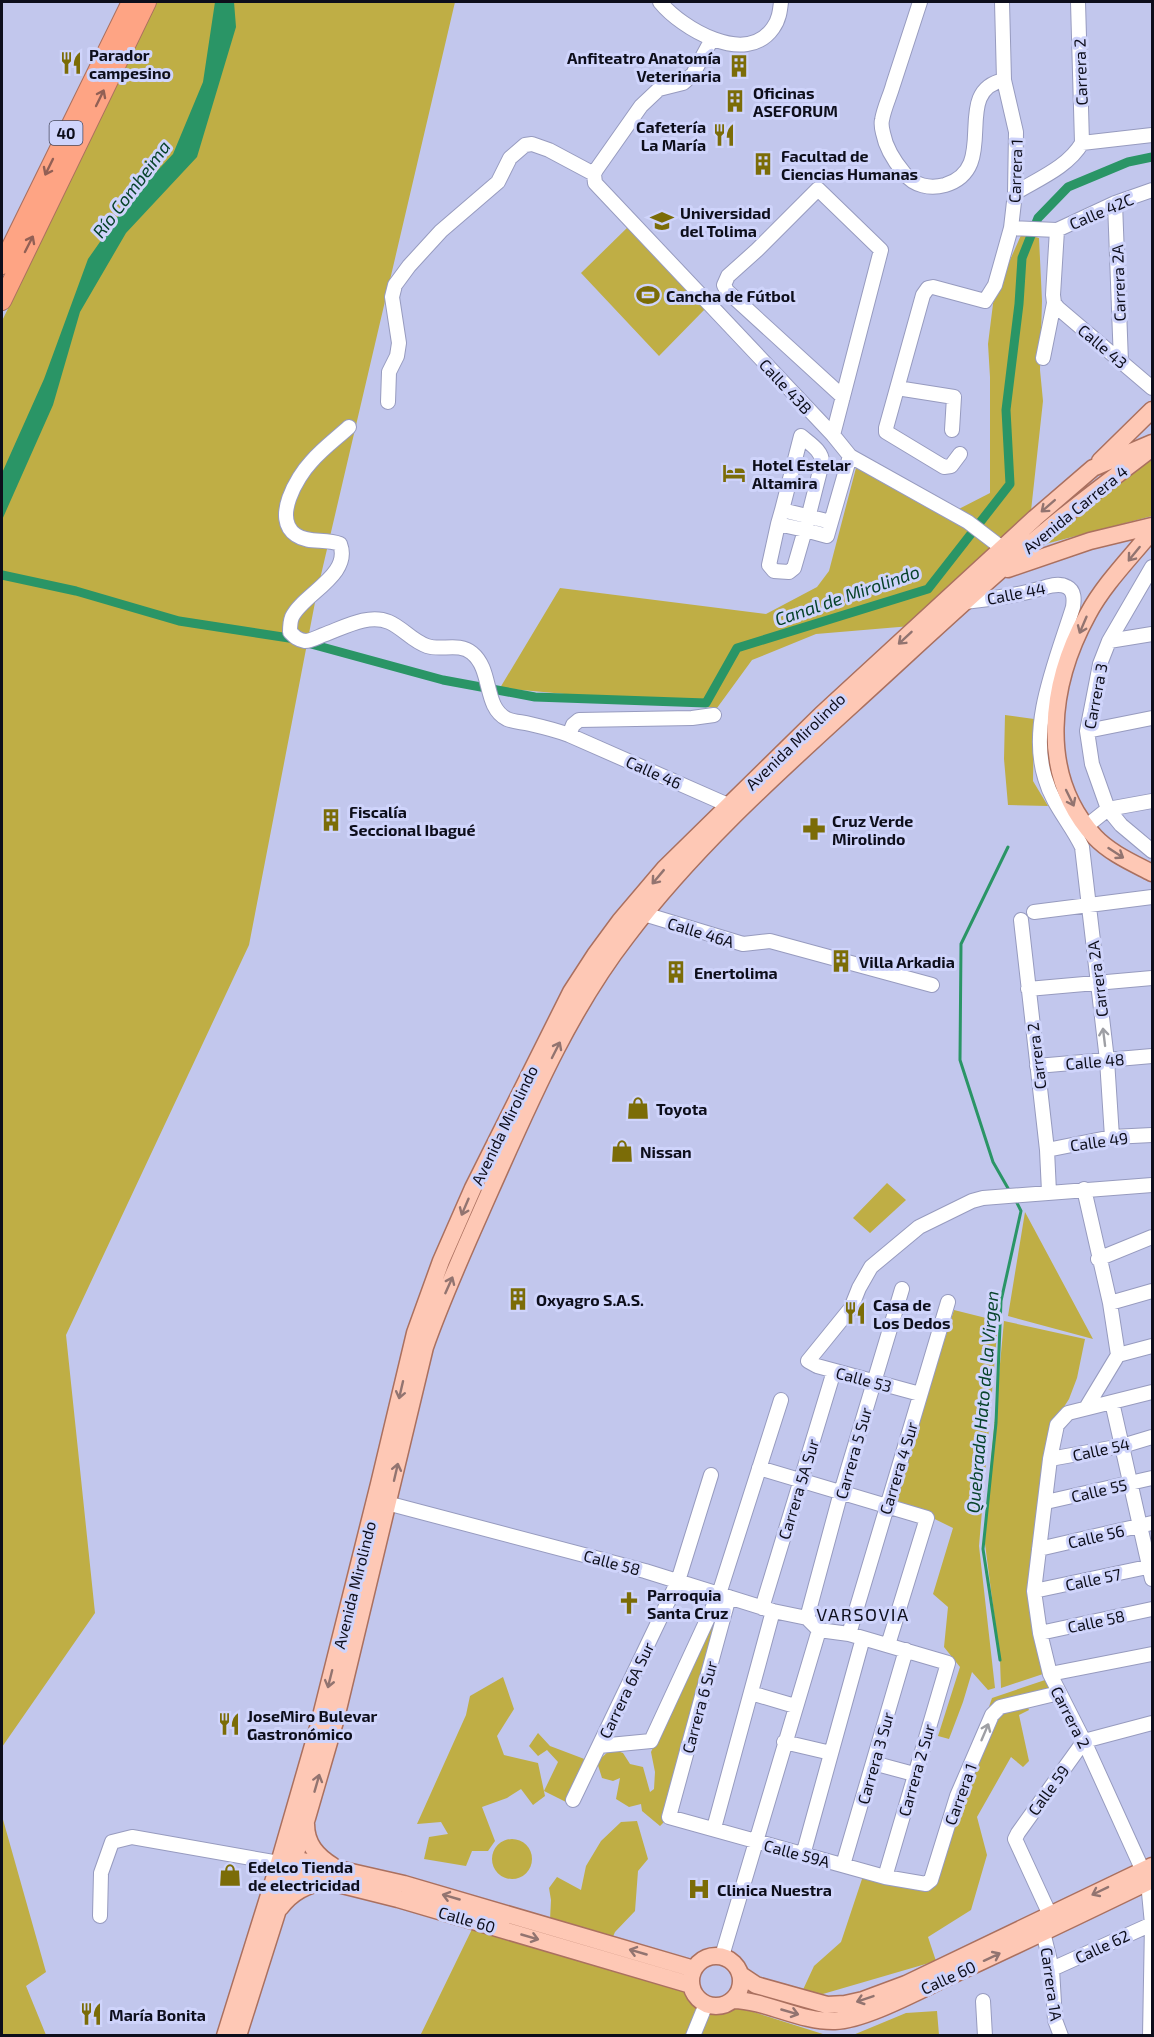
<svg xmlns="http://www.w3.org/2000/svg" width="1154" height="2037" font-family="'Exo 2',sans-serif">
  <rect width="100%" height="100%" fill="#c2c7ed"/>
  <path fill="#bfae45" d="M155,2h300l-138,590 -68,353 -183,390 29,278 -93,134v-1426z
    M630,225l76,83 -47,48 -78,-83z
    M1022,233l17,5 3,63 -2,69 3,31 -12,110 -120,115 -95,8 -64,26 -35,48 -217,-20 60,-100 206,26 51,-27 12,-16 27,-103 97,44 37,-19v-116l-2,-33 6,-48z
    M1152,452v64l-118,31z
    M1005,715l29,4 -1,62 15,25 -40,-1 -4,-46z
    M887,1183l19,17 -36,33 -17,-15z
    M1025,1212l68,127 -85,-23z
    M954,1310l44,11 -19,225 16,142 -7,2 -16,-18 -9,30 -14,37 -11,-3 22,-69 -16,-20 4,-40 -15,-13 20,-66 -59,-29z
    M1004,1321l81,18 -8,39 -8,21 -16,25 -22,161 15,88 -45,15 -1,-28 -16,-124z
    M711,1623l4,1 -50,184 -2,15 -3,3 -18,-15 -1,-7 -12,3 -13,-8 4,-21 -7,3 -11,-3 -5,-16 14,-13 12,4 7,11 13,3 7,25 4,-3 1,-17 -4,-20z
    M503,1677l11,32 -17,27 7,19 34,8 7,33 -12,9 -12,-16 -14,9 -25,9 13,34 -7,10h-16l-6,15 -42,-7 5,-22 19,-3 -7,-12 -24,2 49,-109 4,-19z
    M1048,1679l5,11 -28,10 4,10 -10,5 10,46 -6,6 -12,-10 -34,60 10,38 -16,55 -43,27 8,24 -120,35 -15,-2 13,-28 27,-24 23,-69 65,12 63,-187z
    M538,1733l12,13 37,14 -17,44 -26,-13 14,-29 -11,-12 -9,6 -9,-10z
    M2,1816l44,156 -20,14 20,49h-44z
    M637,1821l11,38 -10,12 -3,40 -20,21 -4,9 -61,-21 1,-20 -2,-12 8,-11 24,13 5,-24 15,-25 20,-19z
    M492 1859a20 20 0 1 1 40 0a20 20 0 1 1-40 0Z
    M474,1925l214,62 5,10 8,8 -12,30 -269,1z
    M738,2007l88,28h22l-148,1 10,-24z
    M937,2011l2,24h-86l53,-22z"/>
  <path fill="#2a9566" d="M215,2h19l2,25 -39,130 -71,76 -46,79 -27,93 -51,115v-47l42,-94 44,-120 40,-57 45,-48 30,-72z"/>
  <g fill="none" stroke-linecap="round" stroke-linejoin="round">
    <path stroke="#2a9566" stroke-width="3" d="M1008,847l-47,97 -1,116 33,102 16,28
      M1000,1660l-17,-111 13,-126 5,-122 20,-90 -5,-10"/>
    <path stroke="#2a9566" stroke-width="9" d="M2,575l74,16 103,30 110,17 154,42 92,17 171,6 31,-55 191,-59 82,-105 -4,-74 13,-106 3,-46 16,-40 30,-31 60,-25 24,-5"/>
    <g stroke="#979bbf" stroke-width="16">
      <path id="minor" d="M660,2c21,26 86,65 113,26 6,-8 7,-17 8,-26
        M920,2c-9,27 -18,55 -27,83 -3,11 -9,23 -11,35 -1,4 0,9 1,13 3,16 11,28 21,40 10,13 26,16 41,12 57,-17 4,-94 59,-105
        M1078,2l4,141
        M712,39l-19,35 -10,9 -24,6 -18,17 -45,64 -2,4 1,9 238,252 17,21 118,66 34,26
        M1015,193c23,-14 53,-26 67,-50l70,-8
        M1115,203l6,159
        M1011,228l46,2 58,-27 37,-13
        M1054,303l4,5 94,80
        M1043,358l11,-55 -1,-8 4,-65
        M897,388l57,9 -2,33
        M388,402l1,-30 8,-16 2,-13 -7,-46 3,-12 14,-19 32,-35 57,-49 12,-24 15,-13 7,-1 17,6 45,24
        M349,427c-12,11 -27,22 -38,35 -14,15 -39,57 -15,73 13,9 29,3 44,9 12,31 -37,50 -48,73 -2,5 -2,10 -2,15 5,5 8,8 15,9 6,0 13,-4 18,-6 20,-7 45,-22 66,-13 14,6 23,19 38,24 14,5 32,-4 45,7 21,17 11,54 35,66 7,3 15,3 23,5 13,3 26,6 39,11l159,70 7,7
        M833,435l48,-185 -63,-61 -61,61 -29,26 -4,9 3,6 116,106
        M960,454l-9,12 -7,1 -58,-35v-4l37,-133 5,-7 5,-1 52,14 10,-16 16,-57 4,-35 1,-61 -12,-52 -2,-78
        M782,510l19,-74c8,7 22,15 21,27l-17,67 -27,-6 4,-14 49,12
        M778,524l-9,41 5,6 15,1 5,-4 11,-38 22,6 23,-80
        M1152,567l-43,74 -9,23 -13,67 5,33 16,45 13,16 31,26
        M965,602c25,-3 50,-6 74,-13 8,-2 19,-7 28,-2 8,4 7,13 6,20 -16,52 -45,117 -28,171 8,28 25,44 37,69l25,213 5,77
        M1109,641l43,-7
        M1087,731l65,-13
        M569,735l4,-10 6,-5 113,-2 22,-3
        M1079,832l29,-23 44,-8
        M1034,912l118,-15
        M644,914l99,30 27,-3 162,44
        M1021,920l26,230 2,42
        M1028,989l124,-11
        M1037,1066l115,-10
        M1047,1150l65,-13 40,-2
        M1084,1189l26,114 8,52 -32,53
        M1098,1259l54,-22
        M1110,1303l42,-12
        M1118,1355l34,-9
        M920,1394l-103,-28 -9,-5 43,-53 8,-20 12,-21 48,-40 53,-26 11,-3 169,-13
        M1112,1402l40,177
        M1050,1459l72,-13 30,-9
        M759,1468l168,50 -39,127
        M379,1501l266,70 128,40 34,7 12,12 30,4 99,29 -63,214
        M1046,1502l106,-24
        M1039,1549l113,-26
        M1034,1591l118,-25
        M729,1597l-60,220 216,60 41,7 5,-4 26,-84 35,-81 8,-8 59,-14
        M762,1608l72,-237
        M807,1618l34,-126 61,-203
        M1040,1633l112,-24
        M849,1634l99,-332
        M1050,1674l102,-20
        M751,1693l44,13
        M784,1742l47,11
        M599,1746l52,-5 68,-147 62,-194
        M873,1763l41,11
        M573,1800l105,-219 33,-106
        M714,1828l59,-217
        M803,1855l60,-217
        M843,1865l63,-215
        M1050,1915l-35,-76 3,-6 66,-92 68,-18
        M100,1916l1,-43 11,-31 20,-5 147,26
        M1043,1932l9,37 3,51 6,16
        M722,1956l97,-326
        M1052,1969l100,-45
        M983,2001l2,35
        M693,2036l13,-32
        M1150,2036l2,-112 -4,-42 -64,-141 -34,-67 -10,-41 -6,-42 16,-132 7,-34 11,-12 84,-21"/>
    </g>
    <g stroke="#aa705f" stroke-width="19">
      <path id="major" d="M1100,461l52,-51
        M1152,531c-21,26 -48,53 -64,83 -38,69 -51,160 7,223 15,16 38,26 57,36
        M1008,569l82,-28 62,-15
        M306,1824c0,20 11,32 27,42
        M283,1862l11,-3 110,25 290,85
        M282,1866l8,6 108,27 293,86
        M280,1908c11,-15 26,-24 46,-26
        M691 1981a25 25 0 1 1 50 0a25 25 0 1 1-50 0Z
        M741,1975l15,10 71,20 18,-1 18,-4 43,-16 246,-118
        M733,2000c35,1 67,22 102,21 30,-1 83,-30 111,-43 69,-32 138,-65 206,-98
        M225,2036l54,-173 39,-135 61,-244 36,-151 26,-72 32,-73 98,-196 24,-37 25,-34 45,-53 156,-153 214,-197 58,-50 59,-25
        M238,2036l69,-218 29,-100 89,-371c19,-54 43,-106 66,-158 39,-87 77,-177 136,-253 65,-86 146,-159 226,-232 66,-60 132,-123 201,-180 30,-25 62,-48 93,-72"/>
    </g>
    <g stroke="#aa705f" stroke-width="20">
      <path id="highway" d="M2,265l129,-263
        M2,301l145,-299"/>
    </g>
    <use href="#minor" stroke="#fff" stroke-width="14"/>
    <use href="#major" stroke="#fec8b5" stroke-width="16"/>
    <use href="#highway" stroke="#fea484" stroke-width="18"/>
  </g>
  <defs><path id="oneway-shaft" d="M-6 0H5M1.5-3L5.5 0L1.5 3" fill="none" stroke-width="1.6" stroke-linecap="round" stroke-linejoin="round" transform="scale(1.5)"/></defs>
  <g stroke="#926055">
    <use href="#oneway-shaft" transform="translate(100 98) rotate(-64)"/>
    <use href="#oneway-shaft" transform="translate(49 167) rotate(116)"/>
    <use href="#oneway-shaft" transform="translate(29 244) rotate(-63)"/>
  </g>
  <g stroke="#927470">
    <use href="#oneway-shaft" transform="translate(1048 506) rotate(139)"/>
    <use href="#oneway-shaft" transform="translate(1134 554) rotate(129)"/>
    <use href="#oneway-shaft" transform="translate(1083 625) rotate(113)"/>
    <use href="#oneway-shaft" transform="translate(905 638) rotate(137)"/>
    <use href="#oneway-shaft" transform="translate(1070 798) rotate(64)"/>
    <use href="#oneway-shaft" transform="translate(1116 853) rotate(33)"/>
    <use href="#oneway-shaft" transform="translate(658 877) rotate(130)"/>
    <use href="#oneway-shaft" transform="translate(556 1050) rotate(-63)"/>
    <use href="#oneway-shaft" transform="translate(465 1207) rotate(113)"/>
    <use href="#oneway-shaft" transform="translate(449 1285) rotate(-66)"/>
    <use href="#oneway-shaft" transform="translate(401 1390) rotate(103)"/>
    <use href="#oneway-shaft" transform="translate(396 1472) rotate(-77)"/>
    <use href="#oneway-shaft" transform="translate(330 1679) rotate(104)"/>
    <use href="#oneway-shaft" transform="translate(317 1783) rotate(-74)"/>
    <use href="#oneway-shaft" transform="translate(1100 1891) rotate(154)"/>
    <use href="#oneway-shaft" transform="translate(451 1897) rotate(-164)"/>
    <use href="#oneway-shaft" transform="translate(530 1937) rotate(16)"/>
    <use href="#oneway-shaft" transform="translate(638 1952) rotate(-164)"/>
    <use href="#oneway-shaft" transform="translate(992 1957) rotate(-25)"/>
    <use href="#oneway-shaft" transform="translate(865 1999) rotate(161)"/>
    <use href="#oneway-shaft" transform="translate(790 2012) rotate(16)"/>
  </g>
  <g stroke="#9e9fa4">
    <use href="#oneway-shaft" transform="translate(1104 1037) rotate(-97)"/>
    <use href="#oneway-shaft" transform="translate(985 1732) rotate(-67)"/>
  </g>
  <defs>
    <g id="restaurant-bare" transform="scale(1.8)"><path d="M-5-6h1v4h1v-4h1v4h1v-4h1v5L-1.5 .5V6h-2V.5L-5-1ZM5-6V6H3V1.5H1.5Q1.5-4 5-6Z" fill="#7b6c07" stroke="#cfd4fb" stroke-width="2.5" paint-order="stroke"/></g>
    <g id="building-bare" transform="scale(1.8)"><path d="M-4-6H4V6H1V3H-1V6H-4ZM-2.5-4.3h1.7v1.8h-1.7ZM.8-4.3h1.7v1.8H.8ZM-2.5-1h1.7V.8h-1.7ZM.8-1h1.7V.8H.8Z" fill="#7b6c07" stroke="#cfd4fb" stroke-width="2.5" paint-order="stroke"/></g>
    <g id="university-bare" transform="scale(1.8)"><path d="M0-5L7-2L0 1L-7-2ZM-4 1L0 2.5L4 1V4Q0 6-4 4Z" fill="#7b6c07" stroke="#cfd4fb" stroke-width="2.5" paint-order="stroke"/></g>
    <g id="stadium-bare" transform="scale(1.8)"><path d="M0-5a6.5 5 0 1 0 0 10a6.5 5 0 1 0 0-10ZM-3.5-1.8h7v3.6h-7Z" fill="#7b6c07" stroke="#cfd4fb" stroke-width="2.5" paint-order="stroke"/></g>
    <g id="hotel-bare" transform="scale(1.8)"><path d="M-6-4.5h1.5V1H6V5H4.5V3h-9V5H-6ZM-4 0a1.8 1.8 0 1 1 3.6 0ZM.5 0V-2.5h3Q6-2.5 6 0Z" fill="#7b6c07" stroke="#cfd4fb" stroke-width="2.5" paint-order="stroke"/></g>
    <g id="pharmacy-bare" transform="scale(1.8)"><path d="M-2-6h4v4h4v4h-4v4h-4v-4h-4v-4h4Z" fill="#7b6c07" stroke="#cfd4fb" stroke-width="2.5" paint-order="stroke"/></g>
    <g id="shop-bare" transform="scale(1.8)"><path d="M-5-2.5h2.3a2.7 3.5 0 0 1 5.4 0H5L5.5 6h-11ZM-1.5-2.5h3a1.5 2.3 0 0 0-3 0Z" fill="#7b6c07" stroke="#cfd4fb" stroke-width="2.5" paint-order="stroke"/></g>
    <g id="church-bare" transform="scale(1.8)"><path d="M-1.2-6h2.4v3.5h3.3v2.4h-3.3V6h-2.4V-.1h-3.3v-2.4h3.3Z" fill="#7b6c07" stroke="#cfd4fb" stroke-width="2.5" paint-order="stroke"/></g>
    <g id="hospital-bare" transform="scale(1.8)"><path d="M-5-5h3v3.5h4V-5h3V5h-3V1.5h-4V5h-3Z" fill="#7b6c07" stroke="#cfd4fb" stroke-width="2.5" paint-order="stroke"/></g>
  </defs>
  <g fill-rule="evenodd">
    <use href="#restaurant-bare" x="71" y="63"/>
    <use href="#building-bare" x="739" y="66"/>
    <use href="#building-bare" x="735" y="101"/>
    <use href="#restaurant-bare" x="724" y="135"/>
    <use href="#building-bare" x="763" y="164"/>
    <use href="#university-bare" x="662" y="221"/>
    <use href="#stadium-bare" x="648" y="295"/>
    <use href="#hotel-bare" x="734" y="473"/>
    <use href="#building-bare" x="331" y="820"/>
    <use href="#pharmacy-bare" x="814" y="829"/>
    <use href="#building-bare" x="841" y="961"/>
    <use href="#building-bare" x="676" y="972"/>
    <use href="#shop-bare" x="638" y="1108"/>
    <use href="#shop-bare" x="622" y="1151"/>
    <use href="#building-bare" x="518" y="1299"/>
    <use href="#restaurant-bare" x="855" y="1313"/>
    <use href="#church-bare" x="629" y="1603"/>
    <use href="#restaurant-bare" x="229" y="1724"/>
    <use href="#shop-bare" x="230" y="1875"/>
    <use href="#hospital-bare" x="699" y="1889"/>
    <use href="#restaurant-bare" x="91" y="2014"/>
  </g>
  <g text-anchor="middle" dominant-baseline="central" stroke-width="6" stroke-linejoin="round" paint-order="stroke">
    <rect fill="#cfd4fb" stroke="#47495e" stroke-width="1.5" x="49.5" y="121" width="33" height="24" rx="4.5"/>
    <g font-size="15" font-weight="bold" fill="#0d0e1b">
      <text x="66" y="133">40</text>
    </g>
    <g font-size="16" font-weight="bold" fill="#0d0e1b" stroke="#cfd4fb" text-anchor="start">
      <text x="89" y="54">Parador<tspan x="89" dy="18">campesino</tspan></text>
      <text x="721" y="57" text-anchor="end">Anfiteatro Anatomía<tspan x="721" dy="18">Veterinaria</tspan></text>
      <text x="753" y="92">Oficinas<tspan x="753" dy="18">ASEFORUM</tspan></text>
      <text x="706" y="126" text-anchor="end">Cafetería<tspan x="706" dy="18">La María</tspan></text>
      <text x="781" y="155">Facultad de<tspan x="781" dy="18">Ciencias Humanas</tspan></text>
      <text x="680" y="212">Universidad<tspan x="680" dy="18">del Tolima</tspan></text>
      <text x="666" y="295">Cancha de Fútbol</text>
      <text x="752" y="464">Hotel Estelar<tspan x="752" dy="18">Altamira</tspan></text>
      <text x="349" y="811">Fiscalía<tspan x="349" dy="18">Seccional Ibagué</tspan></text>
      <text x="832" y="820">Cruz Verde<tspan x="832" dy="18">Mirolindo</tspan></text>
      <text x="859" y="961">Villa Arkadia</text>
      <text x="694" y="972">Enertolima</text>
      <text x="656" y="1108">Toyota</text>
      <text x="640" y="1151">Nissan</text>
      <text x="536" y="1299">Oxyagro S.A.S.</text>
      <text x="873" y="1304">Casa de<tspan x="873" dy="18">Los Dedos</tspan></text>
      <text x="647" y="1594">Parroquia<tspan x="647" dy="18">Santa Cruz</tspan></text>
      <text x="247" y="1715">JoseMiro Bulevar<tspan x="247" dy="18">Gastronómico</tspan></text>
      <text x="248" y="1866">Edelco Tienda<tspan x="248" dy="18">de electricidad</tspan></text>
      <text x="717" y="1889">Clinica Nuestra</text>
      <text x="109" y="2014">María Bonita</text>
    </g>
    <g font-size="16" fill="#0d0e1b" stroke="#cfd4fb">
      <text transform="translate(1080 72) rotate(-92)">Carrera 2</text>
      <text transform="translate(1015 171) rotate(-88)">Carrera 1</text>
      <text transform="translate(1101 211) rotate(-23)">Calle 42C</text>
      <text transform="translate(1118 283) rotate(-92)">Carrera 2A</text>
      <text transform="translate(1103 346) rotate(40)">Calle 43</text>
      <text transform="translate(786 386) rotate(47)">Calle 43B</text>
      <text transform="translate(1075 509) rotate(-39)">Avenida Carrera 4</text>
      <text transform="translate(1016 593) rotate(-11)">Calle 44</text>
      <text transform="translate(1095 696) rotate(-79)">Carrera 3</text>
      <text transform="translate(795 741) rotate(-44)">Avenida Mirolindo</text>
      <text transform="translate(654 772) rotate(24)">Calle 46</text>
      <text transform="translate(701 932) rotate(17)">Calle 46A</text>
      <text transform="translate(1097 979) rotate(-97)">Carrera 2A</text>
      <text transform="translate(1036 1056) rotate(-97)">Carrera 2</text>
      <text transform="translate(1095 1061) rotate(-5)">Calle 48</text>
      <text transform="translate(504 1125) rotate(-64)">Avenida Mirolindo</text>
      <text transform="translate(1099 1141) rotate(-8)">Calle 49</text>
      <text transform="translate(864 1379) rotate(15)">Calle 53</text>
      <text transform="translate(1101 1449) rotate(-12)">Calle 54</text>
      <text transform="translate(853 1453) rotate(-74)">Carrera 5 Sur</text>
      <text transform="translate(898 1468) rotate(-73)">Carrera 4 Sur</text>
      <text transform="translate(798 1489) rotate(-73)">Carrera 5A Sur</text>
      <text transform="translate(1099 1490) rotate(-13)">Calle 55</text>
      <text transform="translate(1096 1536) rotate(-13)">Calle 56</text>
      <text transform="translate(612 1562) rotate(15)">Calle 58</text>
      <text transform="translate(1093 1579) rotate(-12)">Calle 57</text>
      <text transform="translate(354 1585) rotate(-76)">Avenida Mirolindo</text>
      <text transform="translate(1096 1621) rotate(-12)">Calle 58</text>
      <text transform="translate(626 1690) rotate(-64)">Carrera 6A Sur</text>
      <text transform="translate(699 1707) rotate(-75)">Carrera 6 Sur</text>
      <text transform="translate(1071 1717) rotate(63)">Carrera 2</text>
      <text transform="translate(875 1758) rotate(-74)">Carrera 3 Sur</text>
      <text transform="translate(916 1770) rotate(-74)">Carrera 2 Sur</text>
      <text transform="translate(1048 1790) rotate(-54)">Calle 59</text>
      <text transform="translate(960 1794) rotate(-70)">Carrera 1</text>
      <text transform="translate(797 1853) rotate(15)">Calle 59A</text>
      <text transform="translate(467 1919) rotate(16)">Calle 60</text>
      <text transform="translate(1102 1946) rotate(-25)">Calle 62</text>
      <text transform="translate(948 1977) rotate(-25)">Calle 60</text>
      <text transform="translate(1052 1984) rotate(82)">Carrera 1A</text>
    </g>
    <g font-size="18" font-style="italic" fill="#07432a" stroke="#cfd4fb">
      <text transform="translate(131 189) rotate(-53)">Río Combeima</text>
      <text transform="translate(847 595) rotate(-19)">Canal de Mirolindo</text>
      <text transform="translate(982 1402) rotate(-85)">Quebrada Hato de la Virgen</text>
    </g>
    <g font-size="18" letter-spacing="1.5" fill="#0d0e1b" stroke="#cfd4fb">
      <text x="863" y="1614">VARSOVIA</text>
    </g>
  </g>
  <rect width="1154" height="2037" fill="none" stroke="#0d0e1b" stroke-width="6"/>
</svg>
